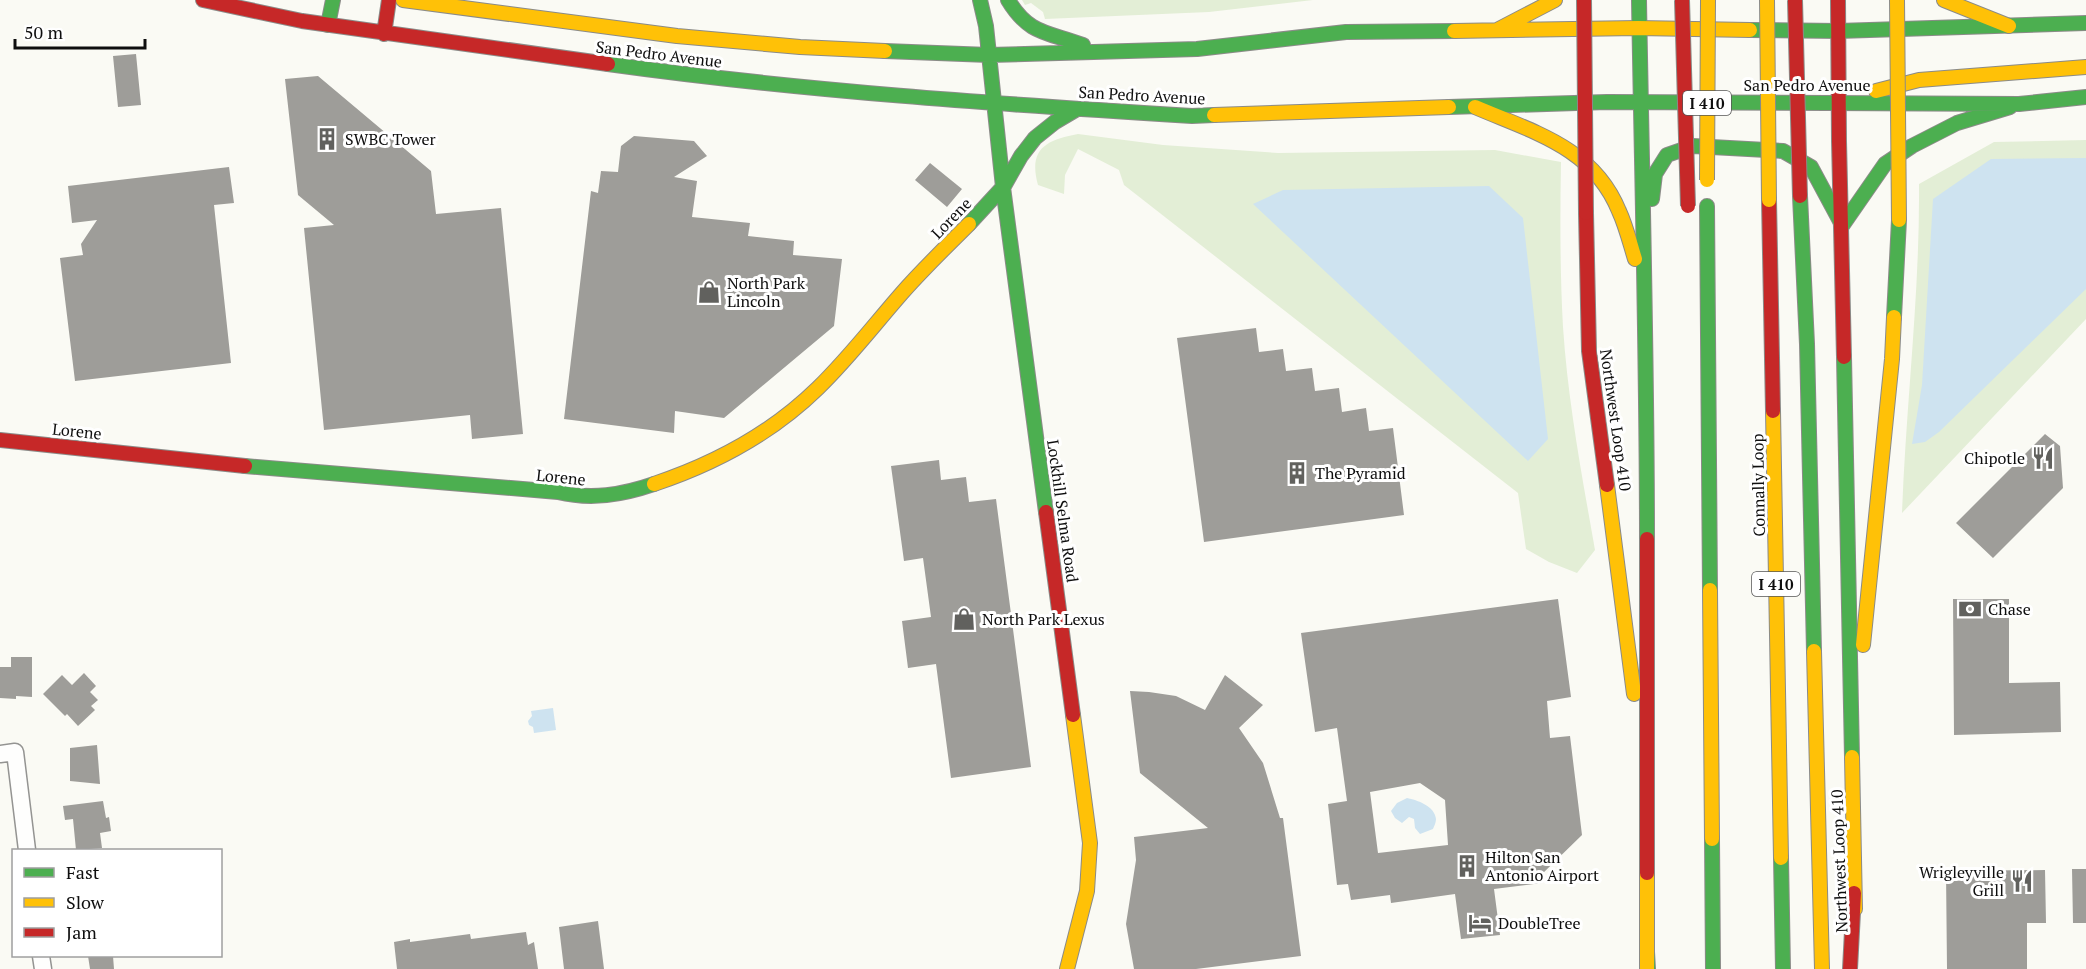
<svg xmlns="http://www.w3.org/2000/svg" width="2086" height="969" font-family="'PT Serif',serif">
  <rect width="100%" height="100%" fill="#fafaf4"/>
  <path fill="#e3eed6" d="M1022,0h291l-104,12 -164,7 -2,-7 -12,-9 -6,2z
    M1078,134l85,11 115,8 217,-3 66,12c-1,55 -1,110 2,165 5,75 19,149 32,223l-18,23 -28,-11 -23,-13 -8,-56 -394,-308 -5,-15 -41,-21 -13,26 -1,19 -26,-9c-10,-36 8,-45 40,-51z
    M2086,140v179l-184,194c4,-110 18,-220 17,-329l75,-42z"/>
  <path fill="#cee3f0" d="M2086,158v131l-147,143 -14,10 -13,2 10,-59 11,-186 58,-40z
    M1489,186l34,32 25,221 -20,22 -275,-257 30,-14z
    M553,708l3,22 -22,3 -1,-6 -4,-2 -1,-4 4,-5 -1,-5z
    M1407,798c10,2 28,8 29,21 0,4 -2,7 -3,10l-13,5 -5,-6 -1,-9 -5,-2 -7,6 -7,-5 -4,-7 6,-8z"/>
  <path fill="#9e9d99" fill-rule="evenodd" d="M136,54l5,51 -23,2 -5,-51z
    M318,76l113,95 5,43 65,-6 22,226 -51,5 -2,-24 -146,15 -20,-202 30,-3 -36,-30 -13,-116z
    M634,136l60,5 13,15 -33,21 23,4 -5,36 58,6 -2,13 46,5 -1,14 49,4 -8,67 -110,92 -49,-7 -1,22 -110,-14 27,-228 7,2 3,-22 17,1 3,-26z
    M930,163l32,26 -15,18 -32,-27z
    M229,167l5,36 -20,2 17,158 -156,18 -15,-123 23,-3 -2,-11 16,-24 -25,3 -4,-37z
    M1256,328l3,24 24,-3 3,22 26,-3 3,23 24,-3 3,24 24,-4 3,23 24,-3 11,87 -200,27 -27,-204z
    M2045,434l15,12 3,42 -70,70 -37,-35z
    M939,460l2,20 25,-3 3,25 27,-3 35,268 -80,11 -15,-114 -28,4 -6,-47 29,-4 -8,-59 -19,3 -13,-95z
    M1558,599l13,98 -24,4 3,37 20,-2 12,99 -41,40 1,8 -48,6 6,46 -39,4 -6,-45 -64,9 -1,-8 -39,5 -3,-16 -11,1 -9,-81 19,-3 -10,-73 -22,4 -14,-99zM1420,783l25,17 3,45 -70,8 -8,-61z
    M1953,599h56v84l51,-1 1,50 -107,3z
    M11,657h21v40l-16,-1v3l-16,-1v-31h11z
    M84,673l12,13 -6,6 8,8 -7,6 4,4 -17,16 -11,-12 -2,2 -22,-22 19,-19 10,10z
    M1225,675l38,30 -24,23 24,35 17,55h3l18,138 -105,13h-62l-8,-45 10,-64 -2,-23 74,-9 -68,-55 -10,-82 19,1 27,4 29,14z
    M97,745l3,39 -30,-3v-33z
    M103,801l3,17 3,-1 2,14 -11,2 2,15 -26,2 -3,-31 -8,1 -2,-14z
    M2072,869h14v54h-13z
    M2045,870l1,53h-19v46h-80l-1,-98z
    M598,921l6,48h-40l-5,-42z
    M526,932l2,13 6,-3 4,27h-141l-3,-27 16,-3v3l60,-8 1,5z
    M88,956h25l1,13h-24z"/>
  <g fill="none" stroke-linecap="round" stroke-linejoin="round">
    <g stroke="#949492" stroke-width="19">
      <path id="street" d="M0,754l15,-2 12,98
        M41,956l2,13"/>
    </g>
    <g stroke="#8b8b88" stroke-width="16">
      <path id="fast" d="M980,0l6,26 17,161 43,325
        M1008,0c21,35 40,32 75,45
        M1639,0c3,180 8,360 8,539
        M328,25l5,-25
        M1750,30l88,1 248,-8
        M885,51l104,4 208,-6 149,-17 108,-1
        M608,64c194,27 389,40 584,52l22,-1
        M1449,107l158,-5 412,2 67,-7
        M1800,196l7,148 7,307
        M1652,199l3,-25 12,-19 26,-9 90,5 28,16 29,54
        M1707,206l3,384
        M969,224l35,-38 17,-30 14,-18 20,-16 22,-13
        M1842,226l43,-62 27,-18 45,-23 53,-16
        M1894,317l5,-97
        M1844,357l8,400
        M245,466l313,26c33,8 64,3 96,-8
        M1712,839l1,130
        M1781,858l2,111
        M1647,952l1,17"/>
    </g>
    <g stroke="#8b8b88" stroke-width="16">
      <path id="slow" d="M403,0l274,36 123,11 85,4
        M1944,0l65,26
        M1497,30l58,-30
        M1454,31l184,-3 112,2
        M1876,91l43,-11 167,-13
        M1475,107c58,25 118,40 144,104 7,15 11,32 16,48
        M1214,115l235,-8
        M1773,411l8,447
        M654,484c60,-20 118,-51 164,-96 30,-29 56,-63 84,-95 21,-24 44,-46 67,-69
        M1607,485l27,209
        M1710,590l2,249
        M1863,645l29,-286 2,-42
        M1814,651l8,318
        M1852,757l3,152
        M1647,873v96
        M1067,969l20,-78 3,-48 -17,-128"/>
    </g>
    <g stroke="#8b8b88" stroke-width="16">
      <path id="jam" d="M203,0l99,21 306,43
        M1838,0l1,141 5,216
        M384,34l5,-34
        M1769,200l4,211
        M1586,213l3,138 18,134
        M0,440l245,26
        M1046,512l27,203
        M1647,539v334
        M1850,969l4,-76"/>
    </g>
    <use href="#street" stroke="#fefefd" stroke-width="16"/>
    <use href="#fast" stroke="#4caf50" stroke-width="14"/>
    <use href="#slow" stroke="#ffc107" stroke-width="14"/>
    <use href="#jam" stroke="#c62828" stroke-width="14"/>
    <g stroke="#8b8b88" stroke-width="16" stroke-linecap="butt">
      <path id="slow-bridge" d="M1767,0l2,200
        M1897,0l2,220
        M1707,180l1,-180"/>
    </g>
    <g stroke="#8b8b88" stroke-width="16" stroke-linecap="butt">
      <path id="jam-bridge" d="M1584,0l2,213
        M1682,0l6,206
        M1795,0l5,196"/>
    </g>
    <use href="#slow-bridge" stroke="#ffc107" stroke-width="14"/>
    <use href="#jam-bridge" stroke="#c62828" stroke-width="14"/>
  </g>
  <defs>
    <g id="building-bare" transform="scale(1.8)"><path d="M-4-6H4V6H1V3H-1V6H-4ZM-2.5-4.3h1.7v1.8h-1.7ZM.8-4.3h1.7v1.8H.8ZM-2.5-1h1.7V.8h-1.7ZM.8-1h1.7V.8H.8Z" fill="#61615e" stroke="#fff" stroke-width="2.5" paint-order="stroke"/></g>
    <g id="shop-bare" transform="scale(1.8)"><path d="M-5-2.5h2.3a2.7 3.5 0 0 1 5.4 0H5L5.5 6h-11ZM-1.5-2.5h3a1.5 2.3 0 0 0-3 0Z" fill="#61615e" stroke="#fff" stroke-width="2.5" paint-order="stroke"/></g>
    <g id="restaurant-bare" transform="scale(1.8)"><path d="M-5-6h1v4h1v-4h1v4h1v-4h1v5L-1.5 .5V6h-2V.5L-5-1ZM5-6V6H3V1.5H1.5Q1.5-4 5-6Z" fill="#61615e" stroke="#fff" stroke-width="2.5" paint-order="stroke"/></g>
    <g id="bank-bare" transform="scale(1.8)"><path d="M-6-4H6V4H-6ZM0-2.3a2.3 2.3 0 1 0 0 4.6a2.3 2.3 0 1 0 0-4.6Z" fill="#61615e" stroke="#fff" stroke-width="2.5" paint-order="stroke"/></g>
    <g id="hotel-bare" transform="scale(1.8)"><path d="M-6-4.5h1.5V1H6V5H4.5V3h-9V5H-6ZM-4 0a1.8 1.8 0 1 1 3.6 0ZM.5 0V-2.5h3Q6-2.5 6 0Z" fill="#61615e" stroke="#fff" stroke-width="2.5" paint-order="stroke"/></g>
  </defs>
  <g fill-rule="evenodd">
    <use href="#building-bare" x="327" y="139"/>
    <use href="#shop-bare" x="709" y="292"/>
    <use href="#restaurant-bare" x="2043" y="458"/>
    <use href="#building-bare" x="1297" y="473"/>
    <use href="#bank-bare" x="1970" y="609"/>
    <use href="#shop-bare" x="964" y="619"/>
    <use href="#building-bare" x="1467" y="866"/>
    <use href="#restaurant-bare" x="2022" y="881"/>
    <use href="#hotel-bare" x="1480" y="923"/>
  </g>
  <g text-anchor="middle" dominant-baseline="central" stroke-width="6" stroke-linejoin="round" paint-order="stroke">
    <g fill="#fff" stroke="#565656" stroke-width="1.5">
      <rect x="1683" y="91" width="48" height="24" rx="4.5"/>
      <rect x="1752" y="572" width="48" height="24" rx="4.5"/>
    </g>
    <g font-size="15" font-weight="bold" fill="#0e0e0e">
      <text x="1707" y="103">I 410</text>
      <text x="1776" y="584">I 410</text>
    </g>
    <g font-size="16" fill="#0e0e0e" stroke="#fff">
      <text transform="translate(659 54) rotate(7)">San Pedro Avenue</text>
      <text x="1807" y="85">San Pedro Avenue</text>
      <text transform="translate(1142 95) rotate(3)">San Pedro Avenue</text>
      <text transform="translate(951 218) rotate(-46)">Lorene</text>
      <text transform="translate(1616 420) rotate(82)">Northwest Loop 410</text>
      <text transform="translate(77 431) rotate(6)">Lorene</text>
      <text transform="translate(561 477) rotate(6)">Lorene</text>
      <text transform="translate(1758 485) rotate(-91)">Connally Loop</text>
      <text transform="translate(1063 511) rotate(82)">Lockhill Selma Road</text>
      <text transform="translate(1839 861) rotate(-92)">Northwest Loop 410</text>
    </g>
    <g font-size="16" fill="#0e0e0e" stroke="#fff" text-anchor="start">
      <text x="345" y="139">SWBC Tower</text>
      <text x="727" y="283">North Park<tspan x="727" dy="18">Lincoln</tspan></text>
      <text x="2025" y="458" text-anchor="end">Chipotle</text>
      <text x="1315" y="473">The Pyramid</text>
      <text x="1988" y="609">Chase</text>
      <text x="982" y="619">North Park Lexus</text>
      <text x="1485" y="857">Hilton San<tspan x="1485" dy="18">Antonio Airport</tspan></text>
      <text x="2004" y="872" text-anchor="end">Wrigleyville<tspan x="2004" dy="18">Grill</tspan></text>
      <text x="1498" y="923">DoubleTree</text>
    </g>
  </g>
  <rect x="12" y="849" width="210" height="108" fill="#ffffff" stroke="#9f9f9f" stroke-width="1.5"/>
  <rect x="24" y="868" width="30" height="9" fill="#4caf50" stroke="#9f9f9f" stroke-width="1.5"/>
  <text x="66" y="879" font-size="18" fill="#0e0e0e">Fast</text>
  <rect x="24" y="898" width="30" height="9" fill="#ffc107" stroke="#9f9f9f" stroke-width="1.5"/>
  <text x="66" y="909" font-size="18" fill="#0e0e0e">Slow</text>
  <rect x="24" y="928" width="30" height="9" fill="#c62828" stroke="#9f9f9f" stroke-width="1.5"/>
  <text x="66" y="939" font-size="18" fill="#0e0e0e">Jam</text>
  <path d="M15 39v9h130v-9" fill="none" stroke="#0e0e0e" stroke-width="3"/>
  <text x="24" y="39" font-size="18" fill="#0e0e0e" stroke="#ffffff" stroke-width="4.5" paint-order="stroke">50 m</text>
</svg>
